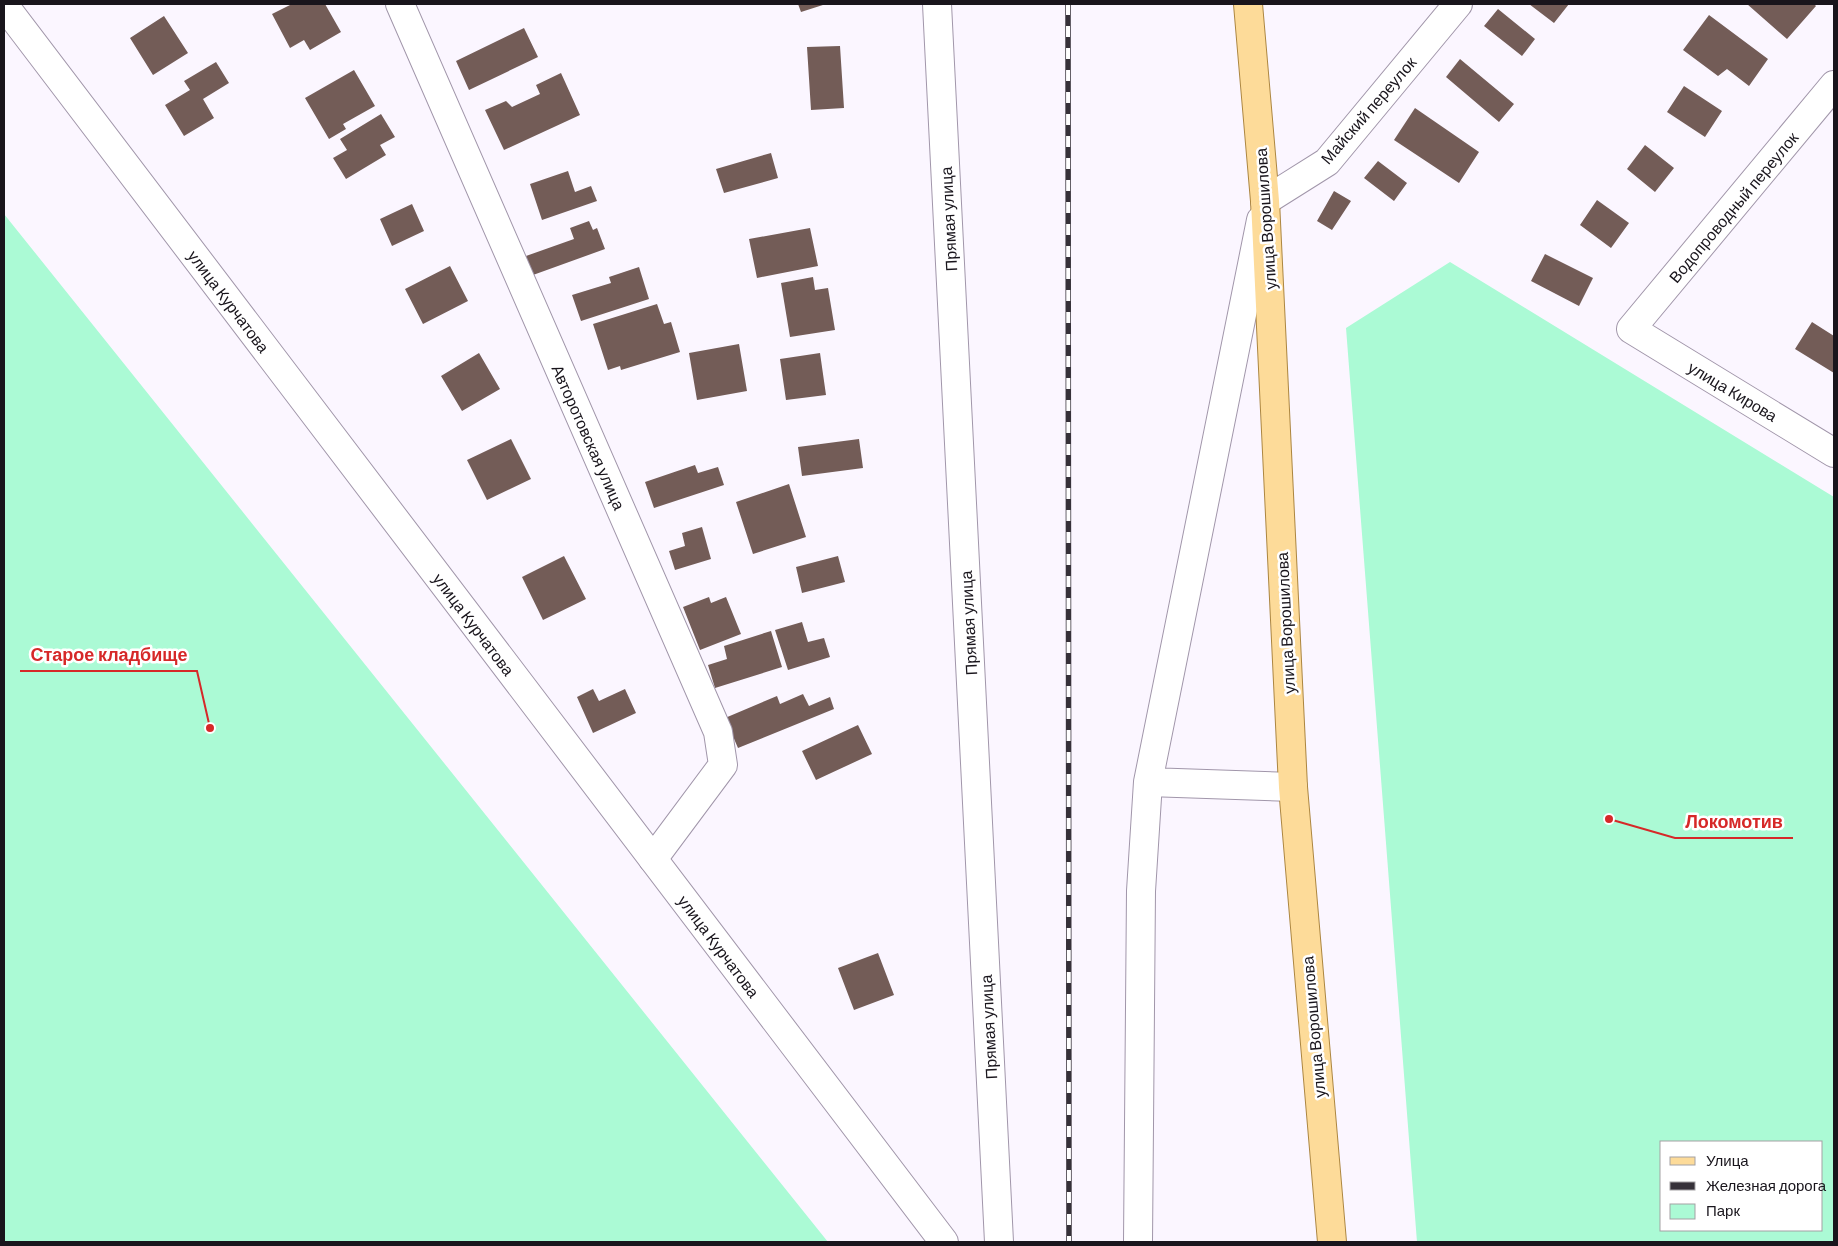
<svg xmlns="http://www.w3.org/2000/svg" width="1838" height="1246" font-family="Barlow,sans-serif">
  <rect width="100%" height="100%" fill="#fbf6ff"/>
  <path fill="#abfad5" fill-rule="evenodd" d="M4,214l824,1028h-824z
    M1450,262l384,235v745h-417l-71,-914zM1662,1142h160v88h-160z"/>
  <path fill="#735c57" d="M292,4h33l16,28 -31,18 -6,-10 -14,8 -18,-34z
    M798,4h28l-25,8z
    M1529,4h40l-15,19z
    M1747,4h67l2,2 -29,33z
    M1498,9l37,30 -13,17 -38,-30z
    M1709,15l59,44 -19,27 -22,-17 -9,7 -35,-26z
    M164,16l24,37 -35,22 -23,-37z
    M524,28l14,29 -69,33 -13,-29z
    M840,46l4,62 -33,2 -4,-63z
    M1460,59l54,45 -15,18 -53,-45z
    M216,62l13,21 -26,16 11,19 -30,18 -19,-31 25,-15 -6,-9z
    M354,70l21,36 -32,18 3,5 -17,10 -24,-41z
    M561,73l19,42 -76,35 -19,-40 21,-9 6,6 28,-13 -4,-9z
    M1684,86l38,25 -17,26 -38,-25z
    M1415,108l64,44 -20,31 -65,-43z
    M381,114l14,23 -15,8 6,10 -40,24 -13,-21 14,-8 -7,-11z
    M1645,145l29,23 -19,24 -28,-23z
    M771,153l7,25 -54,15 -8,-24z
    M1378,161l29,22 -13,18 -30,-23z
    M568,171l7,21 16,-6 6,15 -55,19 -12,-36z
    M1334,191l17,10 -19,29 -15,-9z
    M1597,200l32,23 -18,25 -31,-23z
    M412,204l12,27 -32,15 -12,-27z
    M589,221l4,9 4,-2 8,21 -72,26 -7,-19 48,-17 -4,-11z
    M810,228l8,38 -61,12 -8,-39z
    M1545,254l48,24 -14,28 -48,-25z
    M450,266l18,35 -45,23 -18,-35z
    M639,267l10,32 -68,22 -9,-26 39,-12 -2,-6z
    M813,277l2,13 13,-2 7,42 -45,7 -9,-54z
    M657,304l7,20 7,-2 9,30 -59,18 -1,-4 -12,4 -15,-46z
    M1812,322l22,14v37l-39,-24z
    M739,344l8,47 -50,9 -8,-47z
    M479,353l21,36 -38,22 -21,-35z
    M820,353l6,42 -40,5 -6,-41z
    M511,439l20,40 -44,21 -20,-40z
    M859,439l4,29 -61,8 -4,-29z
    M695,465l3,8 20,-6 6,18 -70,23 -9,-26z
    M789,484l17,53 -53,17 -17,-52z
    M702,527l9,32 -36,11 -6,-19 16,-5 -3,-13z
    M564,556l22,43 -43,21 -21,-43z
    M838,556l7,26 -43,11 -6,-26z
    M709,597l2,6 15,-6 15,37 -41,16 -17,-43z
    M802,622l6,20 16,-4 6,19 -42,13 -13,-40z
    M771,631l11,36 -67,21 -7,-23 19,-6 -3,-13z
    M593,689l6,12 26,-12 11,24 -43,20 -16,-36z
    M803,694l6,12 21,-9 4,12 -96,39 -13,-30 52,-22 3,8z
    M858,725l14,29 -56,26 -14,-29z
    M878,953l16,42 -40,15 -16,-42z"/>
  <g fill="none" stroke-linecap="round" stroke-linejoin="round">
    <g stroke="#a196aa" stroke-width="30">
      <path id="minor" d="M400,4l318,728 5,33 -70,94
        M1834,85l-203,244 203,124
        M1265,201l62,-39 131,-158"/>
    </g>
    <g stroke="#a196aa" stroke-width="30">
      <path id="tertiary" d="M937,4l62,1238
        M4,5l940,1237"/>
    </g>
    <g stroke="#a196aa" stroke-width="30">
      <path id="secondary" d="M1148,782l145,5
        M1138,1242l3,-351 7,-109 113,-562"/>
    </g>
    <g stroke="#ac8641" stroke-width="30">
      <path id="primary" d="M1248,4l17,197 28,586 39,455"/>
    </g>
    <use href="#minor" stroke="#fff" stroke-width="28"/>
    <use href="#tertiary" stroke="#fff" stroke-width="28"/>
    <use href="#secondary" stroke="#fff" stroke-width="28"/>
    <use href="#primary" stroke="#fddb99" stroke-width="28"/>
    <g stroke="#363139" stroke-width="5.5">
      <path id="rail" d="M1068,4l1,1238"/>
    </g>
    <use href="#rail" stroke="#fff" stroke-width="4" stroke-dasharray="11" stroke-linecap="butt"/>
  </g>
  <g text-anchor="middle" dominant-baseline="central" stroke-width="5" stroke-linejoin="round" paint-order="stroke">
    <g font-size="16" fill="#19151c" stroke="#fff">
      <text transform="translate(1368 110) rotate(-49)">Майский переулок</text>
      <text transform="translate(1733 207) rotate(-50)">Водопроводный переулок</text>
      <text transform="translate(948 219) rotate(-93)">Прямая улица</text>
      <text transform="translate(1265 219) rotate(-94)">улица Ворошилова</text>
      <text transform="translate(229 301) rotate(53)">улица Курчатова</text>
      <text transform="translate(1733 391) rotate(31)">улица Кирова</text>
      <text transform="translate(589 437) rotate(66)">Авторотовская улица</text>
      <text transform="translate(968 623) rotate(-93)">Прямая улица</text>
      <text transform="translate(1285 623) rotate(-93)">улица Ворошилова</text>
      <text transform="translate(474 624) rotate(53)">улица Курчатова</text>
      <text transform="translate(719 946) rotate(53)">улица Курчатова</text>
      <text transform="translate(988 1027) rotate(-93)">Прямая улица</text>
      <text transform="translate(1313 1027) rotate(-95)">улица Ворошилова</text>
    </g>
  </g>
  <path fill="none" stroke="#d62828" stroke-width="2" d="M210 728L197 671H20M1609 819L1675 838H1793"/>
  <g fill="#d62828" stroke="#fff" stroke-width="2">
    <circle cx="210" cy="728" r="5"/>
    <circle cx="1609" cy="819" r="5"/>
  </g>
  <g font-size="18" text-anchor="middle" font-weight="bold" fill="#d62828" stroke="#fff" stroke-width="5" stroke-linejoin="round" paint-order="stroke">
    <text x="109" y="661">Старое кладбище</text>
    <text x="1734" y="828">Локомотив</text>
  </g>
  <rect width="1838" height="1246" fill="none" stroke="#19151c" stroke-width="10"/>
  <rect x="1660" y="1141" width="162" height="90" fill="#ffffff" stroke="#a3a1a4"/>
  <rect x="1670" y="1157" width="25" height="8" fill="#fddb99" stroke="#a3a1a4"/>
  <text x="1706" y="1166" font-size="15" fill="#19151c">Улица</text>
  <rect x="1670" y="1182" width="25" height="8" fill="#363139" stroke="#a3a1a4"/>
  <text x="1706" y="1191" font-size="15" fill="#19151c">Железная дорога</text>
  <rect x="1670" y="1204" width="25" height="15" fill="#abfad5" stroke="#a3a1a4"/>
  <text x="1706" y="1216" font-size="15" fill="#19151c">Парк</text>
</svg>
